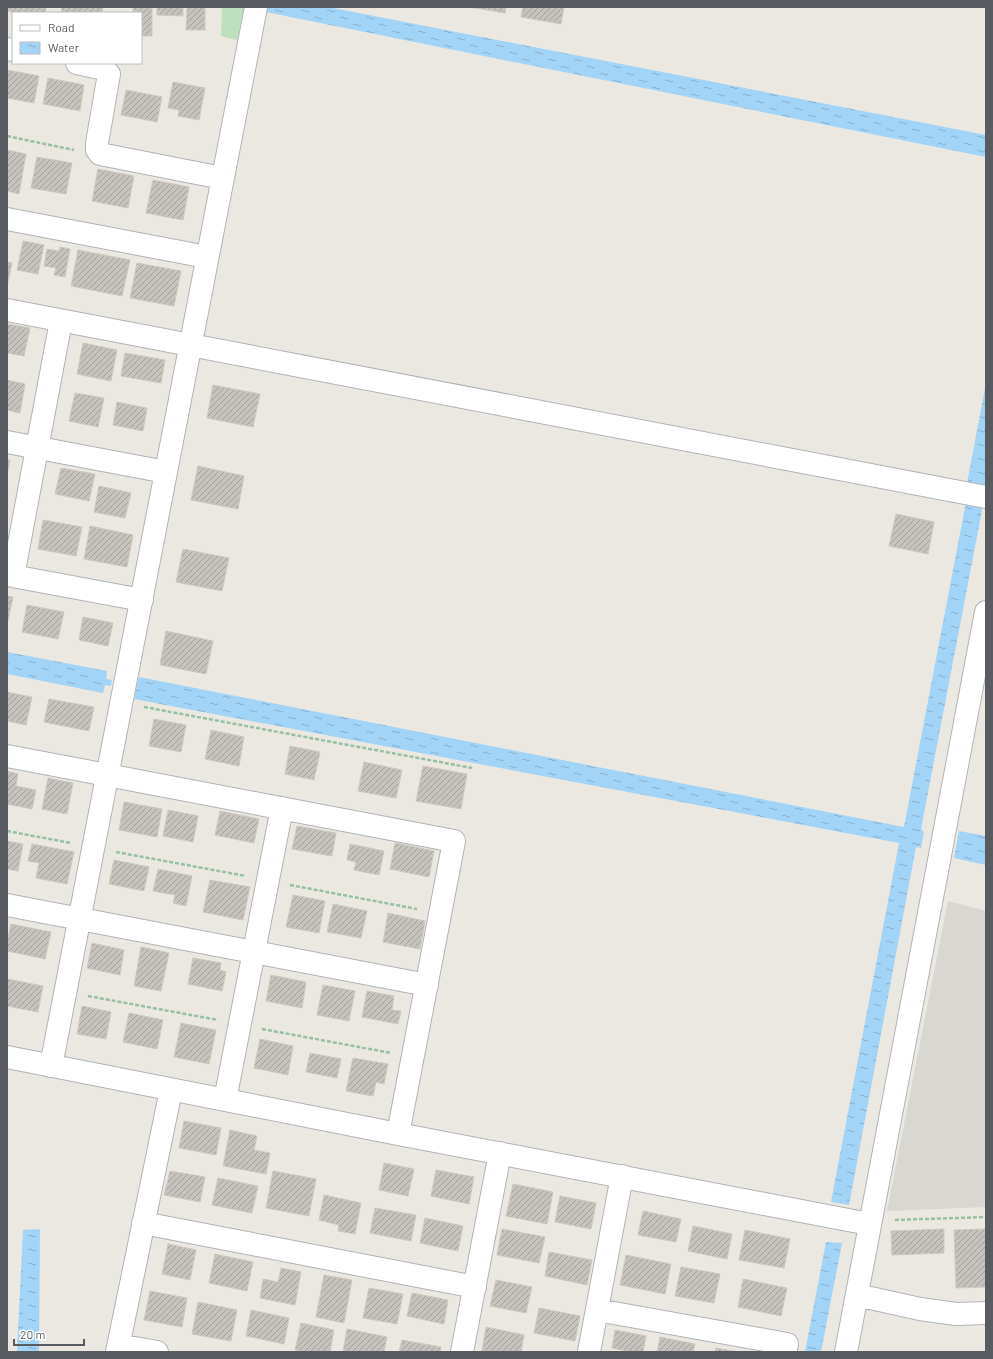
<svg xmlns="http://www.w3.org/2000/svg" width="993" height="1359" font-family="Barlow,sans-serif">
  <defs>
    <pattern id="water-ripples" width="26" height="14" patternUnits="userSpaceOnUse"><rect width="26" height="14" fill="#a2d4f8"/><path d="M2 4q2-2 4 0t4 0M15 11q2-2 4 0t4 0" fill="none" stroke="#87afcc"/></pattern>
    <pattern id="building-hatch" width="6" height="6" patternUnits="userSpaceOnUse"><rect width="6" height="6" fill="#c6c2bd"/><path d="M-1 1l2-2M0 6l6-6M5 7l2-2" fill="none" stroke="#a4a19d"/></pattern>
  </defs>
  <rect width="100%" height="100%" fill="#eae8e0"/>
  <path fill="#d9d7d2" d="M948,901l38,10v296l-99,4z"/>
  <path fill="#bee1bd" d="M222,7h22l-7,33 -16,-4z"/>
  <path fill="url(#water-ripples)" d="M267,7h61l658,128v22l-720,-145z
    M986,383v104l-19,-4z
    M966,502l17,3 -62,324 3,3 -3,16 -5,-1 -67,358 -18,-3 68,-359 -765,-144 5,-22 765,150z
    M7,652l100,19 -1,8 6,1 -1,6 -6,-1 -2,8 -96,-19z
    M959,831l27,5v29l-32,-7z
    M40,1229l-1,123h-22l6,-122z
    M826,1242l16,1 -21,109h-16z"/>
  <path fill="url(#building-hatch)" stroke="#cec9bf" d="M9,7h37l-1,6h-28l-9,-2z
    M62,7h41l-1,6h-41z
    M133,7h19v29h-11v-23h-8z
    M157,7h26v9l-26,-1z
    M187,7h18v23h-19z
    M469,7h37l-1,6z
    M523,7h41l-3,17 -40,-7z
    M7,70l32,6 -5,27 -27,-5v2z
    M48,78l36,7 -4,26 -37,-7z
    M173,82l32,6 -6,32 -21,-4 1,-6 -11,-2z
    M126,90l36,7 -5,25 -36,-7z
    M7,150l19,4 -7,40 -12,-3z
    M37,157l35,6 -6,31 -35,-6z
    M98,169l36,7 -6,32 -36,-7z
    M153,180l36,7 -6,33 -37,-7z
    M23,241l21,4 -6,29 -21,-4z
    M60,247l10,2 -5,28 -11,-2 2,-7 -12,-2 3,-17 12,2z
    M78,250l52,10 -8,36 -51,-10z
    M7,262l5,1 -5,24z
    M137,263l44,8 -7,35 -44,-8z
    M7,324l23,4 -6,28 -17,-3z
    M83,343l34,7 -6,31 -34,-7z
    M125,353l40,7 -4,23 -40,-7z
    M7,380l18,4 -5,29 -13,-3z
    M213,385l47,9 -7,33 -46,-9z
    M75,393l29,5 -6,29 -29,-6z
    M117,402l30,6 -4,23 -30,-6z
    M7,460h3l-3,15z
    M198,466l46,10 -6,33 -47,-9z
    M61,468l34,6 -6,27 -34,-7z
    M99,486l32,7 -6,25 -31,-6z
    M896,514l38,8 -6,32 -39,-8z
    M43,520l39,7 -6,29 -38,-7z
    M90,526l43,9 -6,32 -43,-8z
    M183,549l46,9 -7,33 -46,-9z
    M7,596l6,1 -5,24h-1z
    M27,605l37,7 -6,27 -36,-7z
    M83,617l30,6 -5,23 -29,-6z
    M166,631l47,10 -7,33 -46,-9z
    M7,692l25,5 -6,28 -19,-4z
    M49,699l45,8 -5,24 -45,-9z
    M154,719l32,6 -5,27 -32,-6z
    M211,730l33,7 -5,29 -34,-7z
    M290,746l30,6 -6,28 -29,-6z
    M364,762l38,8 -6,28 -38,-7z
    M423,766l44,8 -6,35 -45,-8z
    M7,771l11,3 -2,12 20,4 -4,19 -25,-5z
    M48,778l25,5 -6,31 -25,-5z
    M124,802l38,7 -5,28 -38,-7z
    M168,810l30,6 -5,26 -30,-6z
    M220,811l39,8 -5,24 -39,-8z
    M297,826l39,7 -4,23 -40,-7z
    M7,841l16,3 -5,27 -11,-2z
    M395,843l39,8 -5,26 -39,-8z
    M32,844l42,8 -7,32 -31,-6 3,-15 -11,-2z
    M350,844l34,7 -5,24 -25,-5 2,-8 -9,-2z
    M114,860l35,7 -5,24 -35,-7z
    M158,869l34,7 -6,30 -13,-3 2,-8 -22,-4z
    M210,880l40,7 -7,33 -40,-8z
    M293,895l32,6 -6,32 -33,-6z
    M333,904l34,7 -6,27 -34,-6z
    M388,913l37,8 -5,28 -37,-7z
    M11,924l40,8 -6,27 -38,-8v-8z
    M92,943l32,7 -4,25 -33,-7z
    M141,947l28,6 -8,38 -27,-5z
    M193,958l28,5 -1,7 6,2 -4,19 -34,-7z
    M271,975l35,7 -4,26 -36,-7z
    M7,979l36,7 -5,26 -31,-6z
    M323,985l32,6 -6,30 -32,-6z
    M367,991l27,5 -2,14 9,1 -3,13 -36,-7z
    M82,1006l29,6 -5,27 -29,-5z
    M129,1013l34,7 -6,29 -34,-7z
    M181,1023l35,7 -7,34 -35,-7z
    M260,1039l33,7 -5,29 -34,-7z
    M310,1053l31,6 -4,19 -31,-6z
    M353,1058l35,6 -4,20 -8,-2 -3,14 -27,-5z
    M184,1121l37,7 -5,27 -37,-7z
    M230,1130l27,6 -3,14 16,3 -4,21 -43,-8z
    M384,1163l30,6 -6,27 -29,-6z
    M436,1170l38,7 -5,27 -38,-8z
    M170,1171l35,6 -5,25 -36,-7z
    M273,1171l43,8 -7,37 -43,-8z
    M218,1178l40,8 -6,27 -40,-8z
    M513,1184l40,8 -6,32 -41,-8z
    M324,1195l37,8 -6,31 -17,-3 1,-6 -20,-5z
    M560,1196l36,7 -5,26 -36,-7z
    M375,1208l41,7 -5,26 -41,-8z
    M643,1211l38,8 -5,23 -38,-7z
    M425,1218l38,8 -5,25 -38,-8z
    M693,1226l39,8 -5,25 -39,-8z
    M502,1229l43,8 -6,26 -42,-8z
    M944,1229v24l-52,2 -1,-24z
    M986,1229v58l-30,1 -2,-58z
    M745,1230l45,9 -6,29 -45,-8z
    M168,1244l28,6 -6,30 -28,-6z
    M549,1252l43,8 -5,25 -42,-9z
    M215,1254l38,8 -6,29 -38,-8z
    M626,1255l45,9 -6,30 -45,-9z
    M681,1267l39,7 -6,29 -39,-7z
    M281,1268l20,4 -6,33 -35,-7 3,-19 15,3z
    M324,1275l28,5 -8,43 -28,-6z
    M743,1279l44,9 -6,28 -43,-9z
    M496,1280l36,7 -6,26 -36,-7z
    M369,1288l34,6 -6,30 -34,-6z
    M150,1291l37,7 -5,29 -38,-7z
    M412,1293l36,7 -4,24 -37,-8z
    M198,1302l39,8 -6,31 -39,-7z
    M539,1308l41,8 -5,25 -41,-8z
    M251,1310l38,8 -5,26 -38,-8z
    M301,1323l33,7 -4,22h-26l-9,-2z
    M486,1327l38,8 -3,17 -39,-1z
    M347,1329l40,8 -3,15h-41z
    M615,1330l31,6 -3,16h-11l-20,-4z
    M660,1337l35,7 -2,8h-36z
    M402,1340l39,7 -1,5h-41z
    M716,1348l23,4h-24z"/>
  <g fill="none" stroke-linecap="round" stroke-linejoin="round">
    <g stroke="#b0b3b7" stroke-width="24">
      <path id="minor" d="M7,49l6,1
        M77,63l27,6 5,5 -12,69v7l3,4 122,24
        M7,219l200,38
        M7,310l979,187
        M7,442l159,30
        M7,575l135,25
        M13,576l48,-255
        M7,756l447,85 -56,293
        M7,905l420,80
        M7,1057l391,77 471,90
        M51,1066l205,-1059
        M225,1100l57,-292
        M143,1223l332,64
        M857,1295l63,14 36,5 30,-1
        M597,1310l190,34 -2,8
        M119,1345l38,7
        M117,1352l54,-262
        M462,1352l38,-199
        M589,1352l33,-176
        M846,1352l140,-740"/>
    </g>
    <path stroke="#97c1a2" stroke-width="2.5" stroke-dasharray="4 2" stroke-linecap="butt" d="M7,136l67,14
      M144,707l328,61
      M7,831l64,12
      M116,852l130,24
      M290,885l127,24
      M88,996l130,24
      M262,1029l129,24
      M895,1220l91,-3"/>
    <use href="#minor" stroke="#fff" stroke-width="22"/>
  </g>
  <rect width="993" height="1359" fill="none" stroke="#585c60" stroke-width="16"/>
  <rect x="12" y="12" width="130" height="52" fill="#ffffff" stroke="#bcbebf"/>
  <rect x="20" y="25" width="20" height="6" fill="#ffffff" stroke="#bcbebf"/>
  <text x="48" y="32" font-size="12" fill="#585c60">Road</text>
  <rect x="20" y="42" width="20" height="12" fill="url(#water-ripples)" stroke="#bcbebf"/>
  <text x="48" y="52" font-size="12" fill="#585c60">Water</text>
  <path d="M14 1339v6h70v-6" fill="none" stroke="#585c60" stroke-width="2"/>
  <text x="20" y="1339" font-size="12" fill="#585c60" stroke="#ffffff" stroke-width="3" paint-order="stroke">20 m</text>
</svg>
